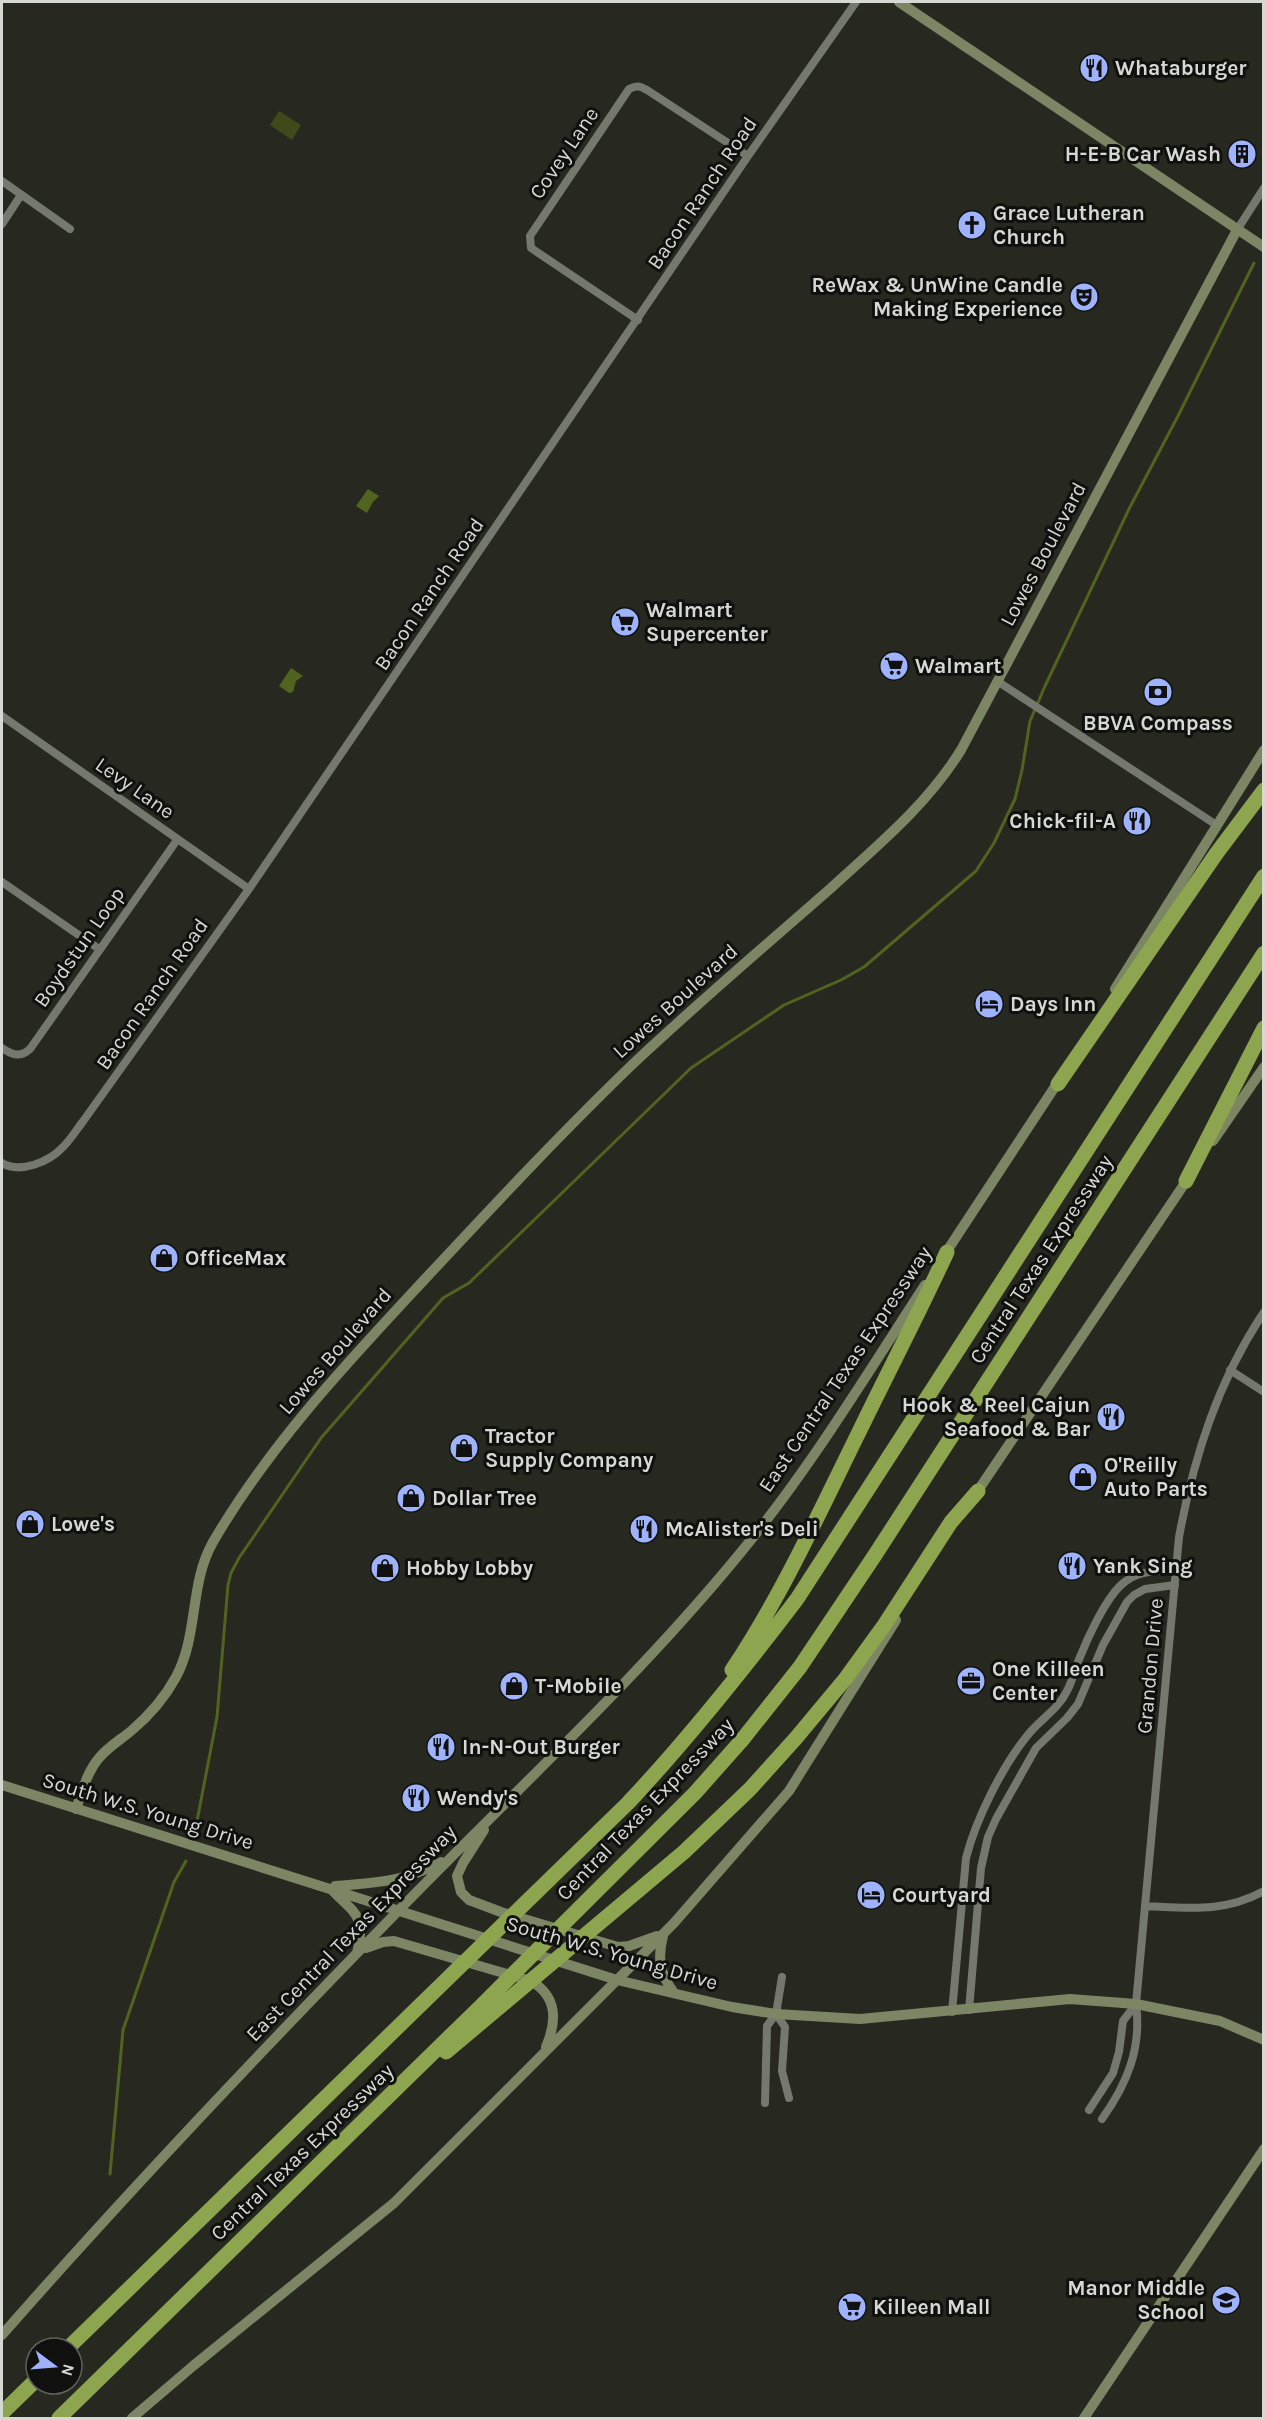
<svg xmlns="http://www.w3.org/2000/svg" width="1265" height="2420" font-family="Karla,sans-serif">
  <rect width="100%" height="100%" fill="#272921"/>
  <path fill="#3e4a1a" d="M279,111l22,14 -9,15 -22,-15z"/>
  <path fill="#526320" d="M368,489l11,7 -6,6 -6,11 -11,-7z
    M291,668l12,8 -7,5 -3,11 -4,1 -10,-7z"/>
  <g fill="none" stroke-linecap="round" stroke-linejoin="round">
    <path stroke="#526320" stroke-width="3" d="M197,1821l20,-104 11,-132 3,-12 8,-15 82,-120 122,-140 26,-15 222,-215 93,-63 57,-25 23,-13 112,-96 18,-28 21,-44 7,-29 8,-49 15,-35 85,-179 48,-91 76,-153
      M110,2174l13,-144 51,-148 12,-21"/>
    <path stroke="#75786e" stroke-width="8" d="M2,181l68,48
      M2,224l19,-29
      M1237,230l27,-42
      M638,320l-107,-72 -1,-12 99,-147c8,-4 11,-3 18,1l101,66
      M997,681l218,143
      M2,716l247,173
      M2,882l97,67
      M2,1048c10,7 18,10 28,1l147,-209
      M2,1163c18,11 47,-1 61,-16 8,-8 14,-18 21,-27l165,-231 499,-733 108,-154
      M1230,1370l34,22
      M1145,1906c43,2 79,7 119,-15
      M969,2010l12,-142 7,-31 8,-18 40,-71 31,-30 11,-14 25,-59 24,-43 7,-7 11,-6 30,-4
      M952,2012l14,-154c10,-39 36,-91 61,-122 12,-16 31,-26 40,-45 6,-11 8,-23 13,-34 8,-20 25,-57 41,-72 16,-15 35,-14 56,-15
      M776,2014l9,13 -3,44 7,27
      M765,2103l2,-77 9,-12 6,-37
      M1089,2110l24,-37 6,-21 4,-31 13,-17
      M1102,2119c25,-35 40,-71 34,-115l43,-467c15,-81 39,-156 85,-225"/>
    <path stroke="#7c8665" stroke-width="10" d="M899,2l365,245
      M1115,989l149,-239
      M1213,1141l51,-74
      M943,1257l117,-178
      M975,1495l214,-318
      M2,1785l615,195 115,27 44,7 84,5 210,-20 66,5 84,17 44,19
      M76,1809c6,-17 11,-37 23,-51 9,-11 21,-18 32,-27 18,-15 34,-34 45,-54 23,-43 13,-93 37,-135 57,-98 135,-180 212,-263 69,-74 138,-148 211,-218 63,-59 130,-116 195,-173 47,-43 96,-83 130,-138l276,-520
      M484,1830l-21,33 -6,13 4,16 8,8 32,12 117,35 11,-1 28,-10
      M335,1886c39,-3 70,-4 106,-24
      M332,1890c24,25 34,25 25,63
      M663,1936c-6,23 -3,38 11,57
      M366,1948l17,-6 11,-1 137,40c27,16 26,40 15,66
      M2,2335c128,-146 263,-288 399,-427 113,-116 233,-226 336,-351 71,-85 128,-180 188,-272
      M132,2418l61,-52 201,-163 280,-280 115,-132 107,-171
      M1084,2418l180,-269"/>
    <path stroke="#8da54f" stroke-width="15" d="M1058,1084l158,-230 48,-64
      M1186,1181l78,-153
      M732,1670c50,-75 87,-157 127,-238 29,-60 60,-119 88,-180
      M446,2052l238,-200 66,-63 46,-51 50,-60 37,-51 68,-105 27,-31
      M68,2348l560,-545c61,-65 115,-133 169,-204l467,-723
      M2,2413l34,-33
      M59,2418l422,-412 214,-213 47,-53 58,-73 75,-112 389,-602"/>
  </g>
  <defs>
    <g id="restaurant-disc" transform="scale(1.5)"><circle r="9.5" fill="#9fb3fd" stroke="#10110e"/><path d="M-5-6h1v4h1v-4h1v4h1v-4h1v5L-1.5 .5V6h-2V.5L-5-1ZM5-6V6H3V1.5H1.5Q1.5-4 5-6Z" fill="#111"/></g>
    <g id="building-disc" transform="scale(1.5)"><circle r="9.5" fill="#9fb3fd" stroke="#10110e"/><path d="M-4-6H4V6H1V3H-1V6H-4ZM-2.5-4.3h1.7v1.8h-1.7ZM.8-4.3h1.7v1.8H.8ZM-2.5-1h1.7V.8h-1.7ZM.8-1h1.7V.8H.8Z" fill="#111"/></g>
    <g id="church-disc" transform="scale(1.5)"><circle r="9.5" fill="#9fb3fd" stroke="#10110e"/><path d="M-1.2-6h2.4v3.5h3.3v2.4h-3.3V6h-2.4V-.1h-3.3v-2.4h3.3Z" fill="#111"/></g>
    <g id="theatre-disc" transform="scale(1.5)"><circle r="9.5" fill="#9fb3fd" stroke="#10110e"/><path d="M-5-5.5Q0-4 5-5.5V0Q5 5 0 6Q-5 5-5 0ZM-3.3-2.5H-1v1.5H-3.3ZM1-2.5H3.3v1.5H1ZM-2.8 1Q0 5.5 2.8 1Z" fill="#111"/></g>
    <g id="supermarket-disc" transform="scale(1.5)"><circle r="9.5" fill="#9fb3fd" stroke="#10110e"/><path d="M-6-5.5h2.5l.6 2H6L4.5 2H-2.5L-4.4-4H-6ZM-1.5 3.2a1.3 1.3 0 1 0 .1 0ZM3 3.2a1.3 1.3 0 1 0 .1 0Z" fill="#111"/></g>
    <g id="bank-disc" transform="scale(1.5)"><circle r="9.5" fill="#9fb3fd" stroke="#10110e"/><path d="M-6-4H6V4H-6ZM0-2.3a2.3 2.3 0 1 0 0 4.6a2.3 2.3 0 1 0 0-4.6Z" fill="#111"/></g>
    <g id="hotel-disc" transform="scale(1.5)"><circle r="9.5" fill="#9fb3fd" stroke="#10110e"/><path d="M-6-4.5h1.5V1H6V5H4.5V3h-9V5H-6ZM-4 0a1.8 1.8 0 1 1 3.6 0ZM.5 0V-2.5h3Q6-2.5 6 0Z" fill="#111"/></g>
    <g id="shop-disc" transform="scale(1.5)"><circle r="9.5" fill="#9fb3fd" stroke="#10110e"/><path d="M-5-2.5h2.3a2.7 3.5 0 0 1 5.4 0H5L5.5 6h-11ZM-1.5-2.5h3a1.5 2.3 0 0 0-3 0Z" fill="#111"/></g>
    <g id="office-disc" transform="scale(1.5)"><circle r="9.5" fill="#9fb3fd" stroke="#10110e"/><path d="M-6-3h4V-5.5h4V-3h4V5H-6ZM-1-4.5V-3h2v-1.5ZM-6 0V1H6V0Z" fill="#111"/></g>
    <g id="school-disc" transform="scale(1.5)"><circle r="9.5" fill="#9fb3fd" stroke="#10110e"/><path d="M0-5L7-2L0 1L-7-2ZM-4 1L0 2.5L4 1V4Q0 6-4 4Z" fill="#111"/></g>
  </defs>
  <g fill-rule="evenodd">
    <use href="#restaurant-disc" x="1094" y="68"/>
    <use href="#building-disc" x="1242" y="154"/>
    <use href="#church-disc" x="972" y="225"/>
    <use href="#theatre-disc" x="1084" y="297"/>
    <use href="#supermarket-disc" x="625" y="622"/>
    <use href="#supermarket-disc" x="894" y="666"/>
    <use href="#bank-disc" x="1158" y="692"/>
    <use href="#restaurant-disc" x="1137" y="821"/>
    <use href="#hotel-disc" x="989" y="1004"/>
    <use href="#shop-disc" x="164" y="1258"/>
    <use href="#restaurant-disc" x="1111" y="1417"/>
    <use href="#shop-disc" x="464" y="1448"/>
    <use href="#shop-disc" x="1083" y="1477"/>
    <use href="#shop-disc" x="411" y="1498"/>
    <use href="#shop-disc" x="30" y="1524"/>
    <use href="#restaurant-disc" x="644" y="1529"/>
    <use href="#restaurant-disc" x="1072" y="1566"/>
    <use href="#shop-disc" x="385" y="1568"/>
    <use href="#office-disc" x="971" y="1681"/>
    <use href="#shop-disc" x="514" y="1686"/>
    <use href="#restaurant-disc" x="441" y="1747"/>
    <use href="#restaurant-disc" x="416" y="1798"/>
    <use href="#hotel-disc" x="871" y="1895"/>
    <use href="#school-disc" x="1226" y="2300"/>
    <use href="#supermarket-disc" x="852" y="2307"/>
  </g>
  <g text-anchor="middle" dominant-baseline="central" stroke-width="6" stroke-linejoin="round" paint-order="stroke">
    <g font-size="21" font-weight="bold" fill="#d6d8d3" stroke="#10110e" text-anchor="start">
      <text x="1115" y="68">Whataburger</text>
      <text x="1221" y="154" text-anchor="end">H-E-B Car Wash</text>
      <text x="993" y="213">Grace Lutheran<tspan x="993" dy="24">Church</tspan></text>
      <text x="1063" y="285" text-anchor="end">ReWax &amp; UnWine Candle<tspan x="1063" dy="24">Making Experience</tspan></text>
      <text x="646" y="610">Walmart<tspan x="646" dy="24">Supercenter</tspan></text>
      <text x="915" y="666">Walmart</text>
      <text x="1158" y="723" text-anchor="middle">BBVA Compass</text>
      <text x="1116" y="821" text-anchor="end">Chick-fil-A</text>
      <text x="1010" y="1004">Days Inn</text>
      <text x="185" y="1258">OfficeMax</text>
      <text x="1090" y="1405" text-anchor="end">Hook &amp; Reel Cajun<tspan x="1090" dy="24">Seafood &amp; Bar</tspan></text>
      <text x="485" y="1436">Tractor<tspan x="485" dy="24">Supply Company</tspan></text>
      <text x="1104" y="1465">O'Reilly<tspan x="1104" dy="24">Auto Parts</tspan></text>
      <text x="432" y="1498">Dollar Tree</text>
      <text x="51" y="1524">Lowe's</text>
      <text x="665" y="1529">McAlister's Deli</text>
      <text x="1093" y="1566">Yank Sing</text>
      <text x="406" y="1568">Hobby Lobby</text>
      <text x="992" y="1669">One Killeen<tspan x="992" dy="24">Center</tspan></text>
      <text x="535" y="1686">T-Mobile</text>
      <text x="462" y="1747">In-N-Out Burger</text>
      <text x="437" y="1798">Wendy's</text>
      <text x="892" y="1895">Courtyard</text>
      <text x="1205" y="2288" text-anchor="end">Manor Middle<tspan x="1205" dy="24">School</tspan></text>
      <text x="873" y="2307">Killeen Mall</text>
    </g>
    <g font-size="21" fill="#d6d8d3" stroke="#10110e">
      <text transform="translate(564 153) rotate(-56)">Covey Lane</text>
      <text transform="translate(702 193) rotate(-56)">Bacon Ranch Road</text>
      <text transform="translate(1043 554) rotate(-62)">Lowes Boulevard</text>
      <text transform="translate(429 594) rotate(-56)">Bacon Ranch Road</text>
      <text transform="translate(135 788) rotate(35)">Levy Lane</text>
      <text transform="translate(79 947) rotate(-55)">Boydstun Loop</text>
      <text transform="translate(152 994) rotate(-55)">Bacon Ranch Road</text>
      <text transform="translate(675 1001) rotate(-42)">Lowes Boulevard</text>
      <text transform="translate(1041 1259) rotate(-57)">Central Texas Expressway</text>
      <text transform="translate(335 1351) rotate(-49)">Lowes Boulevard</text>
      <text transform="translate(845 1369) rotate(-56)">East Central Texas Expressway</text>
      <text transform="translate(1150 1666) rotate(-85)">Grandon Drive</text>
      <text transform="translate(645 1809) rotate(-46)">Central Texas Expressway</text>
      <text transform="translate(148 1811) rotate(17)">South W.S. Young Drive</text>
      <text transform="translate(351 1933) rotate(-46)">East Central Texas Expressway</text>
      <text transform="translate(612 1953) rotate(16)">South W.S. Young Drive</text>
      <text transform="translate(302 2152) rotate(-44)">Central Texas Expressway</text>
    </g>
  </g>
  <rect width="1265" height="2420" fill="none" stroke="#d6d8d3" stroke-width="6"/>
  <g transform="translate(54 2366) rotate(106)"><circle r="28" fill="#10110e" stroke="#5f615d" stroke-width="1.5"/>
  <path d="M0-4.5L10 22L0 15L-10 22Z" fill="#9fb3fd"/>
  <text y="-9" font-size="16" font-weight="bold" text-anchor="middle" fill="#d6d8d3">N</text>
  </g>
</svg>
